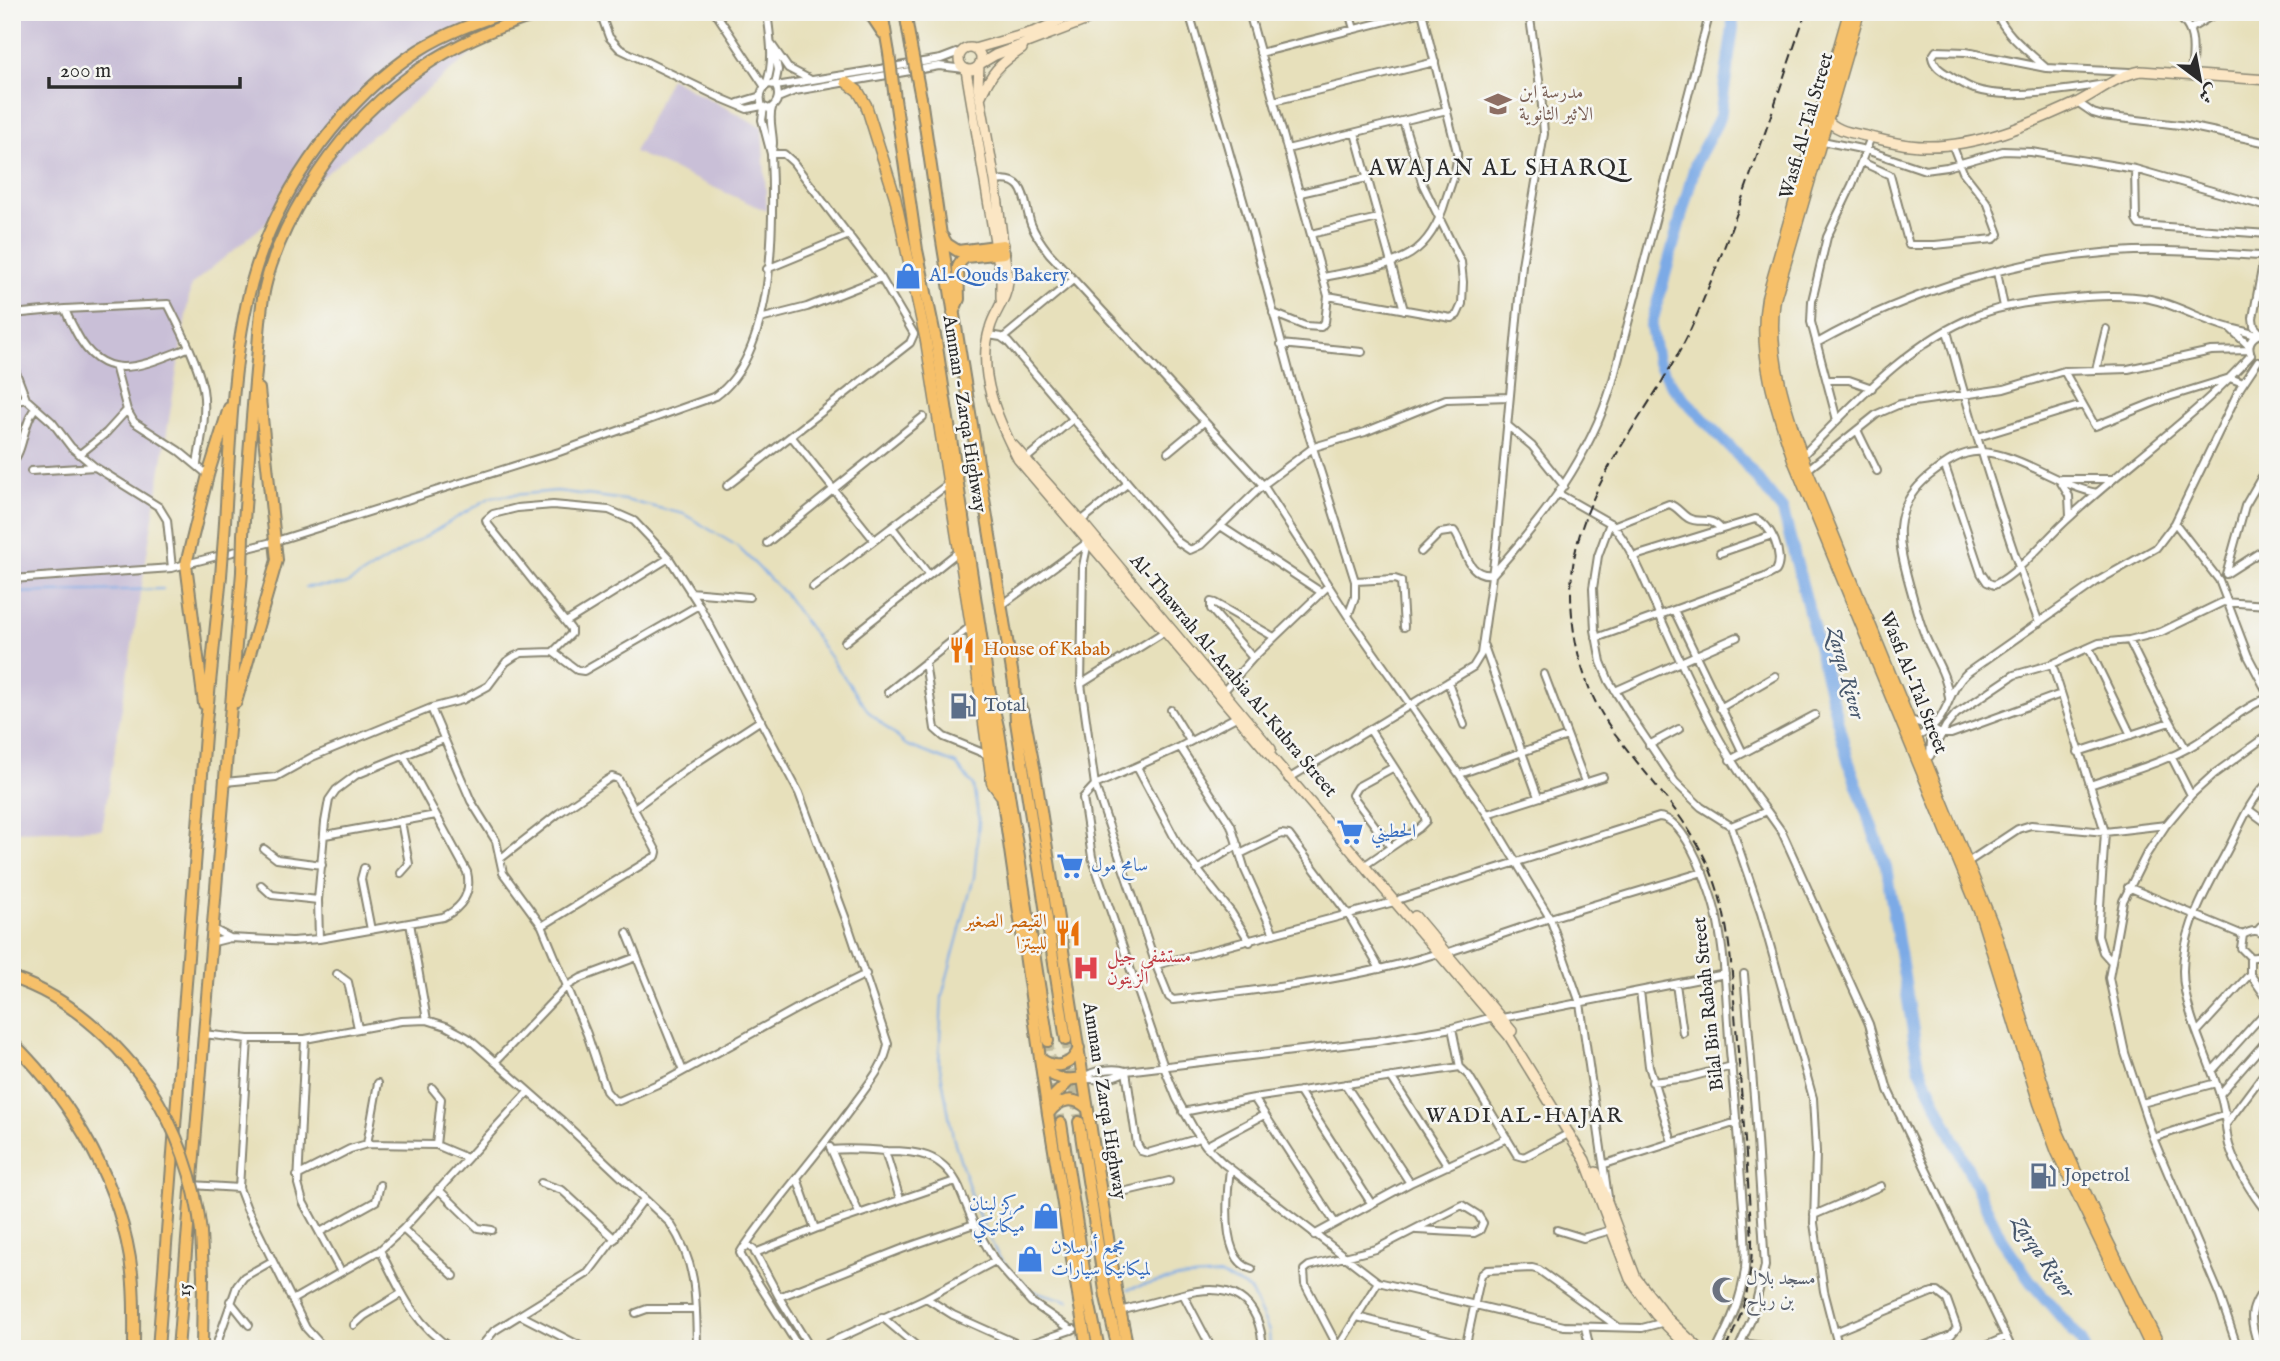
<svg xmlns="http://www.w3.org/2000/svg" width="2280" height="1361" font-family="'IM FELL English',Amiri,serif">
  <rect width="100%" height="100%" fill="#f6f6f2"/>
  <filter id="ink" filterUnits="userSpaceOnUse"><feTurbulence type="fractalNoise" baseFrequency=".0143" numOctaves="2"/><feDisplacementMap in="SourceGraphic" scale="14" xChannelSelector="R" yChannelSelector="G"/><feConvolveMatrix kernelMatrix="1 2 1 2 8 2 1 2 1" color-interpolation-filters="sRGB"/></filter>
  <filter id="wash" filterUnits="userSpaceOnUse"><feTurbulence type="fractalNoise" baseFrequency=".00686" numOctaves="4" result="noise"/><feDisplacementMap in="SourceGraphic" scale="28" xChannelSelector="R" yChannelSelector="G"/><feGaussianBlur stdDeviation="1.57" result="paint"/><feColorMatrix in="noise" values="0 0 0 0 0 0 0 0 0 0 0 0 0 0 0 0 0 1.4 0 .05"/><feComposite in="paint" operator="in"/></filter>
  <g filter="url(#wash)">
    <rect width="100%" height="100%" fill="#e7e0bb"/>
    <path fill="#c9bfd7" d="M12,12h510l-331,273 -89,544 -90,2z
      M670,78l92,49 5,84 -133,-59z"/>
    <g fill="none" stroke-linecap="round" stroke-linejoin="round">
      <path stroke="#7caae6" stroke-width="2" d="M305,587l40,-2 146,-88 66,-6 68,9 59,14 53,32 48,48 84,118 37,33 50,19 17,21 6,36 -5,56 -32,119 -3,66 14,75 23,72 22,47 32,34 39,11
        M12,593l151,-4
        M1128,1289l47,-11 46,-3 29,15 19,41 1,18"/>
      <path stroke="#7caae6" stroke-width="12" d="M1732,12l1,16 -13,89 -24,45 -45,164 6,35 16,26 70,74 40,50 64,246 39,110 33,200 82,171 30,44 50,58 4,9"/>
    </g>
  </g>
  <g filter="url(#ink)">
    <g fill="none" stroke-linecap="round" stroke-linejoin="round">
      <path stroke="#c1bc9e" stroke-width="10" stroke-dasharray="10 5" stroke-linecap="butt" d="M1066,1040l13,82
        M1048,1041l13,82"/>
      <g stroke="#898673" stroke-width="10">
        <path id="street" d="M600,12l9,25 11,12 103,50 24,10 15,-3 7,3c10,-5 11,-16 6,-24l-6,-1c-8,4 -10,13 -7,22
          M715,12l50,75
          M1189,12l60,209 42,157 64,203v16l-7,19
          M1249,12l79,284 123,22 6,-3 5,-11 1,-22 -2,-20 -38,-77 -20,-64
          M1349,12l5,17
          M1996,12c10,24 31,38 49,55
          M2169,12c28,11 25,36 22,61
          M2190,29l28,-17
          M772,45l16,23 21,11
          M1260,53l162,-41
          M775,55l3,15 -3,15
          M2106,84c-37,5 -97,17 -132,5 -8,-3 -16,-8 -24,-13 -8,-5 -16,-9 -18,-19l4,-6 30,1 80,16 84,4
          M766,85c9,-24 4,-48 1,-73
          M776,86l165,-27 21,-8
          M778,98l17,-7 144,-25 26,3
          M1274,101l161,-39
          M2077,102l16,11 10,3 85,10 80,17
          M738,103l23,-7
          M764,108l-2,12 9,34
          M1355,133l49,177
          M1819,145l8,-3 39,8 59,20 22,-3 56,-16 28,1 104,17 133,38
          M1287,149l160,-39
          M771,154h13l9,8 88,116 33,56 -4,9 -119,93 83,104
          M1862,162l28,13 19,70h26l59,-6 5,-5 -11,-30 -25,-32 -11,-28
          M2135,169l1,51 3,5 129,9
          M995,181c33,-6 28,21 36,43 4,11 11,20 18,29l214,232 85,131 139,198 63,104 30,85 28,194
          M1300,193l67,-15
          M1311,234l67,-16
          M767,269l82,-34
          M1997,272l7,35
          M1324,277c62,-14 102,-8 122,-78 5,-15 12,-31 11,-47l-35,-140
          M65,309l103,-5c13,26 29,56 35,85 4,25 -2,51 -6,75
          M1273,313l32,13 16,1 4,-5 3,-26
          M12,314l53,-5c3,9 8,17 12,25 27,52 67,31 111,14
          M760,319l47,-12 74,-29
          M2230,328l19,18
          M1947,331c26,97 57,197 92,292
          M2260,333l-6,-7 -1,-8 15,-82
          M988,335l13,2 7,5 170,200 12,8 11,-5 62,-60 51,-38 51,-15 81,-33 63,-2
          M1003,338l70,-58
          M1817,343c94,-53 209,-88 317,-92 42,-2 86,3 128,5
          M1281,344l81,8
          M2250,352c-3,-12 6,-20 18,-18
          M12,362l14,37 26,23 19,25 24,20 64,40 8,13 5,48
          M116,369l11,41 7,12 45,29 29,24
          M2096,370l10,-41
          M2064,371l31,55 70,-28 65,-20 13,5
          M1827,380h22l23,8
          M12,402l14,-3
          M1837,420l-26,-98 1,-21 15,-64 25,-52 19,-48
          M1507,425l25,21 32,40
          M1857,430l20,41
          M1978,437l104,-32
          M1168,452l36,-30
          M80,454l26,-21 21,-23
          M1802,456c51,-51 105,-113 174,-140 27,-11 59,-15 89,-17 27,-3 57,-5 85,0 28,6 53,22 80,29 9,2 17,4 26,7
          M1027,458l46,-39
          M12,462c12,-11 10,-36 23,-54
          M1945,466l36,107 6,9 7,3c27,-13 53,-48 76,-68 59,-55 127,-101 181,-162
          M1807,470l70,-56 23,-10 104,-15 60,-18 64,-2 83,-18 38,-1
          M31,471l64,-4
          M2061,479h51
          M2060,481l9,15 1,20
          M727,486l64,-50
          M1559,494l51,29
          M1081,521l46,-37
          M2175,523l44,57 29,76 20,38
          M1613,526l56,-22c9,3 11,9 19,14 13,7 21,-3 33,11
          M892,527l37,48
          M1222,527l99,65
          M1088,542l-5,24 -2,118 14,101 61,180 13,32 4,3c87,-10 181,-20 265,-47
          M767,543l156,-126
          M1421,552l19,-19 14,-2c12,16 12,47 39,43 51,-57 96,-115 119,-190l98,-372
          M1720,553l52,-18
          M2226,574l19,-68 23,-40
          M2226,574l42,-27
          M12,579l160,-11 14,-4 90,-23 283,-89 157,-56c60,-44 58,-174 55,-242 6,-14 -4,-31 1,-46
          M1355,581l40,-2 6,2 3,46
          M813,587l134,-102
          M690,592l59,5
          M1002,605l86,-63
          M1674,610l69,143
          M566,622l103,-64
          M1596,638l169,-61 11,-6c9,-14 -5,-49 -21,-52l-123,38
          M2129,640l31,63 26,46
          M845,642l113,-90
          M1484,646l54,151
          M2089,648l42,87
          M553,652l24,18 7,1 115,-66
          M1253,658l-42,-49v-7l4,1 59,34
          M925,662l10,67 9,8 44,18
          M2052,664l53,168 -7,104 5,16 8,9
          M1544,674l41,108
          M1448,682l16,43
          M1081,684l83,-52
          M1615,691l122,-54
          M888,692l83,-66
          M1223,692l30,-34 75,-72
          M1949,698c-2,-23 -14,-39 -23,-60 -7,-16 -11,-34 -16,-51 -12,-44 -21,-78 19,-111 15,-12 33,-26 53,-24 38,2 77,34 115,41
          M431,708l40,93 25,40 7,32 39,53 45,108 19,57 8,9 5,1 50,-22 138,-76 59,-29
          M1720,708l55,-32
          M1171,710l19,31
          M1236,717l-56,30 -85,38 -12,13 9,59 72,210 13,32 17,30 12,17 17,17 155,119 186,44 78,2 23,-6
          M1910,720l13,4 15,-3
          M1370,730l24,37
          M1915,737c36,-12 28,-43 52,-64l129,-91 60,-34 19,-25 65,-135 18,-27
          M1649,745l30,-16
          M1180,747l51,78 14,45 29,64
          M2078,752l92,-30
          M1930,755l2,-26 9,5h10l110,-40
          M1930,756l16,-30 10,-12 58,-39 38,-11 47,-21 30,-3 32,-8 62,-30 45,3
          M2171,756l20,39
          M1730,760l85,-45
          M1137,767l42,79 52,66 19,30
          M1460,774l107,-38
          M1288,779l185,-112 8,-13 15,-107 26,-282 22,-131 -3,-41 -12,-81
          M225,782l51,-5 36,-20 119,-49 31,-8 26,-14 18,-24 9,-6 7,-3 31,-1 18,-18v-5l-84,-106 -1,-3 7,-6 24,-6 36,-3 56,5 25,11 35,37 30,47 100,188 48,129 41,122c-3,21 -18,38 -31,56 -35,50 -77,95 -112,146
          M2268,783c-19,17 -29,46 -41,68 -23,42 -52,91 -42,140 7,37 25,71 36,107 5,15 4,31 8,47 8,25 23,49 39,69
          M2090,785c34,-12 74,-22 105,-41 25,-15 45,-35 73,-46
          M633,809l61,-45 67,-44
          M2249,810l19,14
          M1767,811l15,21 87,192 19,66 124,259
          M1487,814l116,-37
          M1731,826l36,-15c-43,-54 -72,-117 -100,-179 -14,-30 -34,-87 -57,-109l-12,33 -5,32 2,42 6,32 8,19 21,34 45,67 26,25 30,19 30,87 52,185 3,54 -2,71 10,68 15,58
          M325,835l111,-20
          M264,849l13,10 45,6
          M1240,854l41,-20 8,1 59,79 32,55
          M500,859l59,-46 48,-33 5,-3 6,2 39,73 -1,4 -114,70
          M1968,862l50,-33 13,-4 74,7 61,-7
          M1368,863l51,-35 7,-7 -3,-9 -29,-45 -37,20 -5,8 38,51
          M364,868l-3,11 10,51
          M1197,870l41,-25
          M401,873l8,-9 -8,-43
          M261,885l11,10 46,5
          M2128,887l115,48
          M1400,899l259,-82c28,1 53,77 58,101 10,47 9,96 14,143 4,45 8,89 11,133 2,25 5,50 3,75 -3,29 -15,54 -28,80
          M410,923l17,97
          M211,928l19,10
          M2258,930l10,-11
          M627,933l56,138
          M319,939l-1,-39 7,-78 4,-22 7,-10 20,-15 88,-36
          M2268,941c-6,-11 -14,-13 -25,-6l-2,13 9,9c9,1 17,-2 18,-13
          M210,943l20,-5 62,3 27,-2 124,-22c19,-9 29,-24 24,-45l-63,-116
          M1446,953l104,-35 153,-46
          M2250,957v17l18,26
          M1156,965l238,-63
          M337,974l11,8 10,46
          M1676,984l7,49
          M1640,991l9,75 23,76
          M1502,1018l223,-44
          M1452,1028l8,39 9,9 48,79 7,2 46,-24
          M2198,1031l52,-57
          M203,1034l45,5h57l96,-18 26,-1 19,6 22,12 92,81 110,104c28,42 26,77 27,126
          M248,1039l-9,149 8,21 59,119 19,21
          M305,1039l-7,145 5,18 38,70
          M495,1062l71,-75 15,-9 56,-21
          M1126,1071l11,73 4,7 7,2 52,-15
          M2212,1071l56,-62
          M1391,1077l57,89
          M1083,1078c13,3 32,0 43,-7l250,-30 76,-13 41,-11
          M1083,1078c10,-8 31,-11 43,-7
          M1652,1082l35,-4 45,-12
          M1345,1084l65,99
          M432,1088l9,11 -5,46
          M1299,1091l72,112
          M2220,1094l48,-55
          M1254,1098l81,125
          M2142,1103l74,-20
          M1183,1112l71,-14 206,-31
          M2227,1123l35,-47
          M2153,1138l73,-24
          M367,1144l11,-61
          M1206,1146l58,-31
          M830,1147l29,66
          M831,1150c19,-2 37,0 56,1 30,0 54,3 70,32
          M885,1151l15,48
          M1605,1164l132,-42
          M1230,1169c-3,25 -10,92 22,100
          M297,1176l53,-27 17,-5 69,1 31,13
          M797,1178l18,51
          M541,1183l21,7 53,49
          M192,1185l47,3
          M438,1189l40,39 14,2
          M1101,1197l68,-16
          M1814,1215l67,-29
          M403,1229l51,47
          M1557,1230l26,8 28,-8
          M320,1232l56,-31 4,-16
          M1314,1235l96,-52 97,-45
          M380,1250c20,40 33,73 72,99
          M755,1253l60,-24 137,-47 5,1 2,4 15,37 21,37
          M1183,1294c47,-12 77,3 80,55
          M779,1297l123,-48 72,-25
          M926,1298l27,17 69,31
          M292,1300l88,-50 23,-21 125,-137
          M230,1301l19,24
          M1120,1311l63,-17 29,55
          M636,1313l11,-4h49
          M520,1315l66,34
          M882,1317l38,32
          M1357,1317l129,32
          M354,1325l10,-9 38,-23
          M1585,1327l5,22
          M1835,1332l97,-40h5l10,8 10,28 -6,7 -35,14
          M1741,1343l30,4h67
          M1466,1344l15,-69 6,-5 45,-2 7,2 79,57
          M1021,1347l53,-18
          M215,1349l22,-63 7,-9 28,-16
          M479,1349l15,-18 94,-58 56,-74
          M800,1349l-57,-90 -3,-6 3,-5 6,-2 5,4 25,47 32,52
          M816,1349l110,-51 69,-37 36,41 41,28
          M1337,1349l41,-67
          M1341,1349l-3,-2 -33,-63 -1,-14 5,-4 67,-17 86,-44 16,10 5,8 -3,7 -6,3 -57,-3
          M1440,1349l11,-8
          M1738,1349l14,-31 13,-52 -10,-157 -11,-135
          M1978,1349l28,-12
          M2238,1349l-18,-53 -67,-158 -28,-85 -16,-75 14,-77 23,-46 20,-30 25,-30 23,-21 54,-39
          M2259,1349c-10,-34 -11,-37 9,-66"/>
      </g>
      <g stroke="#898673" stroke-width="12">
        <path id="secondary" d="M959 59a11 11 0 1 1 22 0a11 11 0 1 1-22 0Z
          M974,49l62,-18 43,-19
          M980,64l15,-9 100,-38 20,-5
          M979,65l-1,21 17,95 13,101c-1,17 -14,30 -18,46 -14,45 8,92 28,131l491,577 76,124 45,119 25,35 35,35
          M966,70l35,207v22
          M980,98c11,-25 19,-34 42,-49
          M1826,118c9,14 29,15 44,19 17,4 35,9 53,9 52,2 108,-22 155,-44 20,-10 40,-27 63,-31l127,9
          M1013,445l68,76 190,228
          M1415,916l97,115
          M1596,1172l40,106 33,42 31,29"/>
      </g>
      <g stroke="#898673" stroke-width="13">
        <path id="primary" d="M1849,12l-82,286c-10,56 9,111 27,164l186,451 59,190 18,49 95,197
          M1859,12l-84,287c-9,58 13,117 32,171l187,458 64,204 47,104 56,113
          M846,82l12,9 8,14 29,92 31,144 45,285 21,157 8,11"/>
      </g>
      <g stroke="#898673" stroke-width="14">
        <path id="highway" d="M869,12l14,21
          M882,12l7,41
          M905,12l6,35
          M921,98l20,137 73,448 2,39 50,318
          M895,99l22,151 19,90 53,348 10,43 49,310
          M943,237l4,7 11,7 45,-6
          M953,313l6,-14 -1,-32 3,-6 5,-4 38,-4
          M243,535c4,-55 8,-109 13,-164 3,-28 3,-57 9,-84 8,-35 24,-67 42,-97 57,-93 135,-150 240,-178
          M224,537c6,-85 7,-189 32,-269 26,-84 90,-171 163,-218 27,-17 58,-28 88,-38
          M1016,697l8,18 11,57 82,523 11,54
          M236,702l41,-142 -18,-171
          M204,704l-18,-140 22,-89 21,-67
          M990,711l58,403 39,235
          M12,978c57,19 101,60 136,107
          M12,1042c62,61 110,144 120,231 3,25 2,51 2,76
          M1040,1058c15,13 32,8 39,-10
          M1042,1068c13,11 24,13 41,10
          M1047,1103l22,-22
          M1048,1114c11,-15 26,-19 40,-5
          M1079,1122l27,175 12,52
          M1061,1123l28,178 10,48
          M201,1232l2,43 -1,74
          M158,1349l48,-627 15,-146
          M178,1349l64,-777"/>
      </g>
      <use href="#street" stroke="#fff" stroke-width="6"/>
      <use href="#secondary" stroke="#fbe6c4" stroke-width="9"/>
      <use href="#primary" stroke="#f6c06b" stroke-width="10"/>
      <use href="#highway" stroke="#f6c06b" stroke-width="10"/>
      <path stroke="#2b2b2b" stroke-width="2" stroke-dasharray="10 5" stroke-linecap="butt" d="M1725,1349c20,-37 27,-69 27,-110 -5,-71 -10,-142 -16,-212 -4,-50 -5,-103 -23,-150 -21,-55 -63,-96 -97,-142 -31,-40 -45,-93 -45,-143 1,-104 82,-178 122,-268 44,-101 77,-208 113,-312"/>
      <g stroke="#898673" stroke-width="14" stroke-linecap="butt">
        <path id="highway-bridge" d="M911,47l10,51
          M889,53l6,46
          M242,572l1,-37
          M221,576l3,-39
          M148,1085c30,46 47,93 53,147"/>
      </g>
      <use href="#highway-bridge" stroke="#f6c06b" stroke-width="10"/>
    </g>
  </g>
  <defs>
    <g id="school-bare" transform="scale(2.1)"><path d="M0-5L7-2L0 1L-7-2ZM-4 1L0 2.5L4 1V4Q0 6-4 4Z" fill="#8d6e63" stroke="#f6f6f2" stroke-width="2.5" paint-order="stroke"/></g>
    <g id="shop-bare" transform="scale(2.1)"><path d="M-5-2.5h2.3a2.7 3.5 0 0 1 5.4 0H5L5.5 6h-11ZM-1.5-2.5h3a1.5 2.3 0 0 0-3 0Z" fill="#3f7fe0" stroke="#f6f6f2" stroke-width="2.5" paint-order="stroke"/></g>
    <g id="restaurant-bare" transform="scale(2.1)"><path d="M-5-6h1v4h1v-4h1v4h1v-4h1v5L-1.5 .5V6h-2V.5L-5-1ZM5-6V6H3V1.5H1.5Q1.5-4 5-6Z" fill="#e8710a" stroke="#f6f6f2" stroke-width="2.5" paint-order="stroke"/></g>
    <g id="fuel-bare" transform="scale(2.1)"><path d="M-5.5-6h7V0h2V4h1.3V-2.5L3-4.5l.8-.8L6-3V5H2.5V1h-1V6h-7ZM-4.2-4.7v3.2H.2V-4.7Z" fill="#5c6f8a" stroke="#f6f6f2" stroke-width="2.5" paint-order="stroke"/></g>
    <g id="supermarket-bare" transform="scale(2.1)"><path d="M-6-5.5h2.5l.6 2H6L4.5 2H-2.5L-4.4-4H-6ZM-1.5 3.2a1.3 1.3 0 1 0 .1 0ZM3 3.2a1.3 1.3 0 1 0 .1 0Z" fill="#3f7fe0" stroke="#f6f6f2" stroke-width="2.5" paint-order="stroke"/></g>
    <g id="hospital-bare" transform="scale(2.1)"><path d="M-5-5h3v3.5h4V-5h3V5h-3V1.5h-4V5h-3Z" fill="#e0444e" stroke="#f6f6f2" stroke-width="2.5" paint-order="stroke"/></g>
    <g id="mosque-bare" transform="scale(2.1)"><path d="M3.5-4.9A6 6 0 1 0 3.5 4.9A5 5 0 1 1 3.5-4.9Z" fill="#6b7280" stroke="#f6f6f2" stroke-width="2.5" paint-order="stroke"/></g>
  </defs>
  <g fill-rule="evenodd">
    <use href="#school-bare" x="1498" y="104"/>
    <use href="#shop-bare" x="908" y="276"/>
    <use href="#restaurant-bare" x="962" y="650"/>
    <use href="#fuel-bare" x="963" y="706"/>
    <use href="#supermarket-bare" x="1350" y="832"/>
    <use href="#supermarket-bare" x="1070" y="866"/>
    <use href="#restaurant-bare" x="1068" y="933"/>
    <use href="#hospital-bare" x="1086" y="968"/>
    <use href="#fuel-bare" x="2043" y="1176"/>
    <use href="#shop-bare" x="1046" y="1216"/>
    <use href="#shop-bare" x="1030" y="1259"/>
    <use href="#mosque-bare" x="1725" y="1290"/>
  </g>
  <g text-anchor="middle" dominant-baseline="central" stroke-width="5" stroke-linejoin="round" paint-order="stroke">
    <g font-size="19" fill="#785e54" stroke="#f6f6f2" text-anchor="start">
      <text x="1519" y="93">مدرسة ابن<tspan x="1519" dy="22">الاثير الثانوية</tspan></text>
    </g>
    <g font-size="19" fill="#2b2b2b" stroke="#f6f6f2">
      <text transform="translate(1807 126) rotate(-74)">Wasfi Al-Tal Street</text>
      <text transform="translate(964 414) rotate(81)">Amman - Zarqa Highway</text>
      <text transform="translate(1233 676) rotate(50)">Al-Thawrah Al-Arabia Al-Kubra Street</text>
      <text transform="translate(1913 683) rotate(68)">Wasfi Al-Tal Street</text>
      <text transform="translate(1709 1004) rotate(-96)">Bilal Bin Rabah Street</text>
      <text transform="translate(1104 1101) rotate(81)">Amman - Zarqa Highway</text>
      <text transform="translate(185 1290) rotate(-89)">15</text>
    </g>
    <g font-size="19" fill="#366cbe" stroke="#f6f6f2" text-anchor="start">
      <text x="929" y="276">Al-Qouds Bakery</text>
      <text x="1371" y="832">الحطيني</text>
      <text x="1091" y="866">سامح مول</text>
      <text x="1025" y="1205" text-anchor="end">مركز لبنان<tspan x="1025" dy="22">ميكانيكي</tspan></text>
      <text x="1051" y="1248">مجمع أرسلان<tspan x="1051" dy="22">لميكانيكا سيارات</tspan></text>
    </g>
    <g font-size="19" fill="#c56008" stroke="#f6f6f2" text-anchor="start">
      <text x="983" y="650">House of Kabab</text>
      <text x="1047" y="922" text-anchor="end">القيصر الصغير<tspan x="1047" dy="22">للبيتزا</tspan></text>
    </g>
    <g font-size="19" fill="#4e5e75" stroke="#f6f6f2" text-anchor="start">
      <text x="984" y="706">Total</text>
      <text x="2064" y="1176">Jopetrol</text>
    </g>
    <g font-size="19" fill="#be3a42" stroke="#f6f6f2" text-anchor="start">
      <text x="1107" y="957">مستشفى جيل<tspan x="1107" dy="22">الزيتون</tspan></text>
    </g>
    <g font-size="19" fill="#5b616d" stroke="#f6f6f2" text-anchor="start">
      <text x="1746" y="1279">مسجد بلال<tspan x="1746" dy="22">بن رباح</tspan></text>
    </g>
    <g font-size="21" font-style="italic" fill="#47576c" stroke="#f6f6f2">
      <text transform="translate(1845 673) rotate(75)">Zarqa River</text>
      <text transform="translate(2042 1257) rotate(55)">Zarqa River</text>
    </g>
    <g font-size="21" letter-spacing="2" fill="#2b2b2b" stroke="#f6f6f2">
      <text x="1525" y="1116">WADI AL-HAJAR</text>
    </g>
    <g font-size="23" letter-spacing="2" fill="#2b2b2b" stroke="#f6f6f2">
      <text x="1499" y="168">AWAJAN AL SHARQI</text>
    </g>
  </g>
  <rect width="2280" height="1361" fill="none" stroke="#f6f6f2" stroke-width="42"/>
  <g transform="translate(2200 80) rotate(148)" stroke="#f6f6f2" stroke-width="5" paint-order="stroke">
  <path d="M0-5L12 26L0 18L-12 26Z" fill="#2b2b2b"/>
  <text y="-10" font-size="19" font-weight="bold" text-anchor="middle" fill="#2b2b2b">ش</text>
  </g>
  <path d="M49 77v10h191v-10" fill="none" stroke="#2b2b2b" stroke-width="3.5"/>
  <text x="60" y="77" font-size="21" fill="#2b2b2b" stroke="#f6f6f2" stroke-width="5" paint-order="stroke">200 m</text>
</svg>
